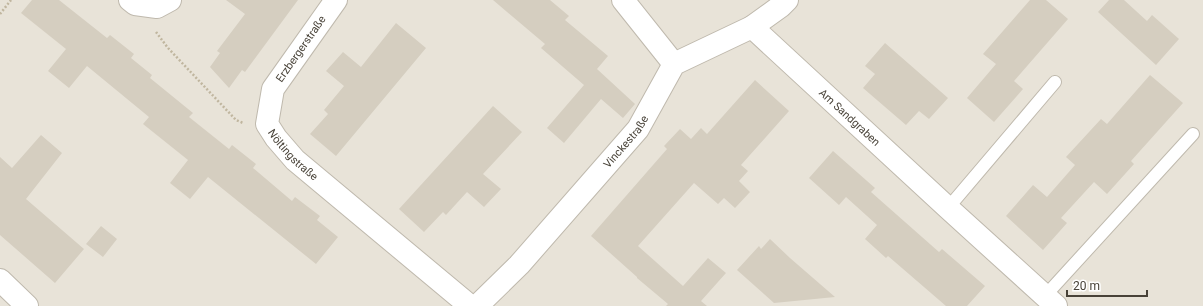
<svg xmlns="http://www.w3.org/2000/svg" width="1203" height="306" font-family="Roboto,sans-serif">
  <rect width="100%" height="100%" fill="#f4f1ea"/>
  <path fill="#e8e3d8" d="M0,0h1203v306h-1203z"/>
  <path fill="#d5cec0" d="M32,0h27l48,38 3,-3 24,19 -3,4 21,17 -2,3 43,35 -4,4 40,32 3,-4 24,19 -3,4 39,33 3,-4 25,19 -3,4 21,17 -22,27 -108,-87 -18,22 -20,-16 18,-23 -45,-36 6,-7 -62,-51 -18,22 -21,-17 18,-22 -45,-36z
    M226,0h72l-53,72 -3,-2 -13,18 -19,-21 10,-14 -3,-2 28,-37z
    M493,0h57l19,16 -4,4 43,36 -11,13 38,35 -12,14 -22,-19 -37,44 -17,-15 37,-43 -43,-37 4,-4z
    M1030,0h16l22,19 -54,62 9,8 -29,33 -27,-24 29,-34 -13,-10z
    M1109,0h15l23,21 5,-6 27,24 -23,26 -58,-53z
    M396,23l30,25 -90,108 -26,-22 18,-20 -4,-4 20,-24 -18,-15 17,-19 18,15z
    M885,43l63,55 -19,21 -10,-8 -13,14 -43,-37 12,-14 -10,-8z
    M1150,75l33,28 -52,58 3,3 -27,30 -13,-12 -33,36 6,5 -24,27 -37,-34 27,-31 14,12 28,-32 -9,-8 35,-38 6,5z
    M755,80l34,31 -48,54 7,6 -9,10 11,11 -15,16 -11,-10 -6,6 -24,-21 -56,63 45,40 25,-28 18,15 -25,28 6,5h-41l2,-2 -31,-26v-1l-46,-41 76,-87 -3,-3 16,-17 11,10 10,-11 6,6z
    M493,106l29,26 -39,42 18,15 -17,18 -17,-15 -21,23 -3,-3 -19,20 -25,-23z
    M41,135l21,18 -36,46 58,50 -29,34 -55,-48v-78l12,11z
    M833,151l42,37 -4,4 68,60 3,-3 43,37 -18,20h-21l-58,-50 -2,2 -21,-19 12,-14 -31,-28 -7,8 -30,-27z
    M101,226l16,13 -14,18 -17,-13z
    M770,239l20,19 45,39 -61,6 -37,-33 22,-24 2,3z"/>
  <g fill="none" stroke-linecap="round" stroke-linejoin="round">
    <g stroke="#bfb9ad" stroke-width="14">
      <path id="lane" d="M948,208l107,-126
        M1045,296l148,-162"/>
    </g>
    <g stroke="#bfb9ad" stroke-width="24">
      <g id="street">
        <path d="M130,0l5,4 22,3 13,-7"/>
        <path id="s1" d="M336,0l-63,89 -6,35 9,14 19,22 175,146"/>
        <path d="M623,0l51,64"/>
        <path id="s2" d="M752,27l196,181 108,98"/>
        <path d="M0,280l27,26"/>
        <path id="s3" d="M477,306l42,-41 119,-136 36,-65 78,-37 29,-21 6,-6"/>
      </g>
    </g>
    <path stroke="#c0b69f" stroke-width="2.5" stroke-dasharray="2 2" stroke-linecap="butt" d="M0,14l11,-14
      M156,32l12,16 68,72 7,3"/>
    <use href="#lane" stroke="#fff" stroke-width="12"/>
    <use href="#street" stroke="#fff" stroke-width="22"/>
  </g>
  <g text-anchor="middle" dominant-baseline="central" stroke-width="3" stroke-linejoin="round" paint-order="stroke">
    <g font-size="11" fill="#484238" stroke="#fff">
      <text transform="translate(301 49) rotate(-55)">Erzbergerstraße</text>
      <text stroke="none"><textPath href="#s2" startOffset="133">Am Sandgraben</textPath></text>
      <text stroke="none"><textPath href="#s3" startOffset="222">Vinckestraße</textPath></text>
      <text stroke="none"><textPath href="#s1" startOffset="185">Nöltingstraße</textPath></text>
    </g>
  </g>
  <path d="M1067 290v6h80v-6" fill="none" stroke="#484238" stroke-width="2"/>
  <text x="1073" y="290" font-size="12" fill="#484238" stroke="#ffffff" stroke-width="3" paint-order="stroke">20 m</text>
</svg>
